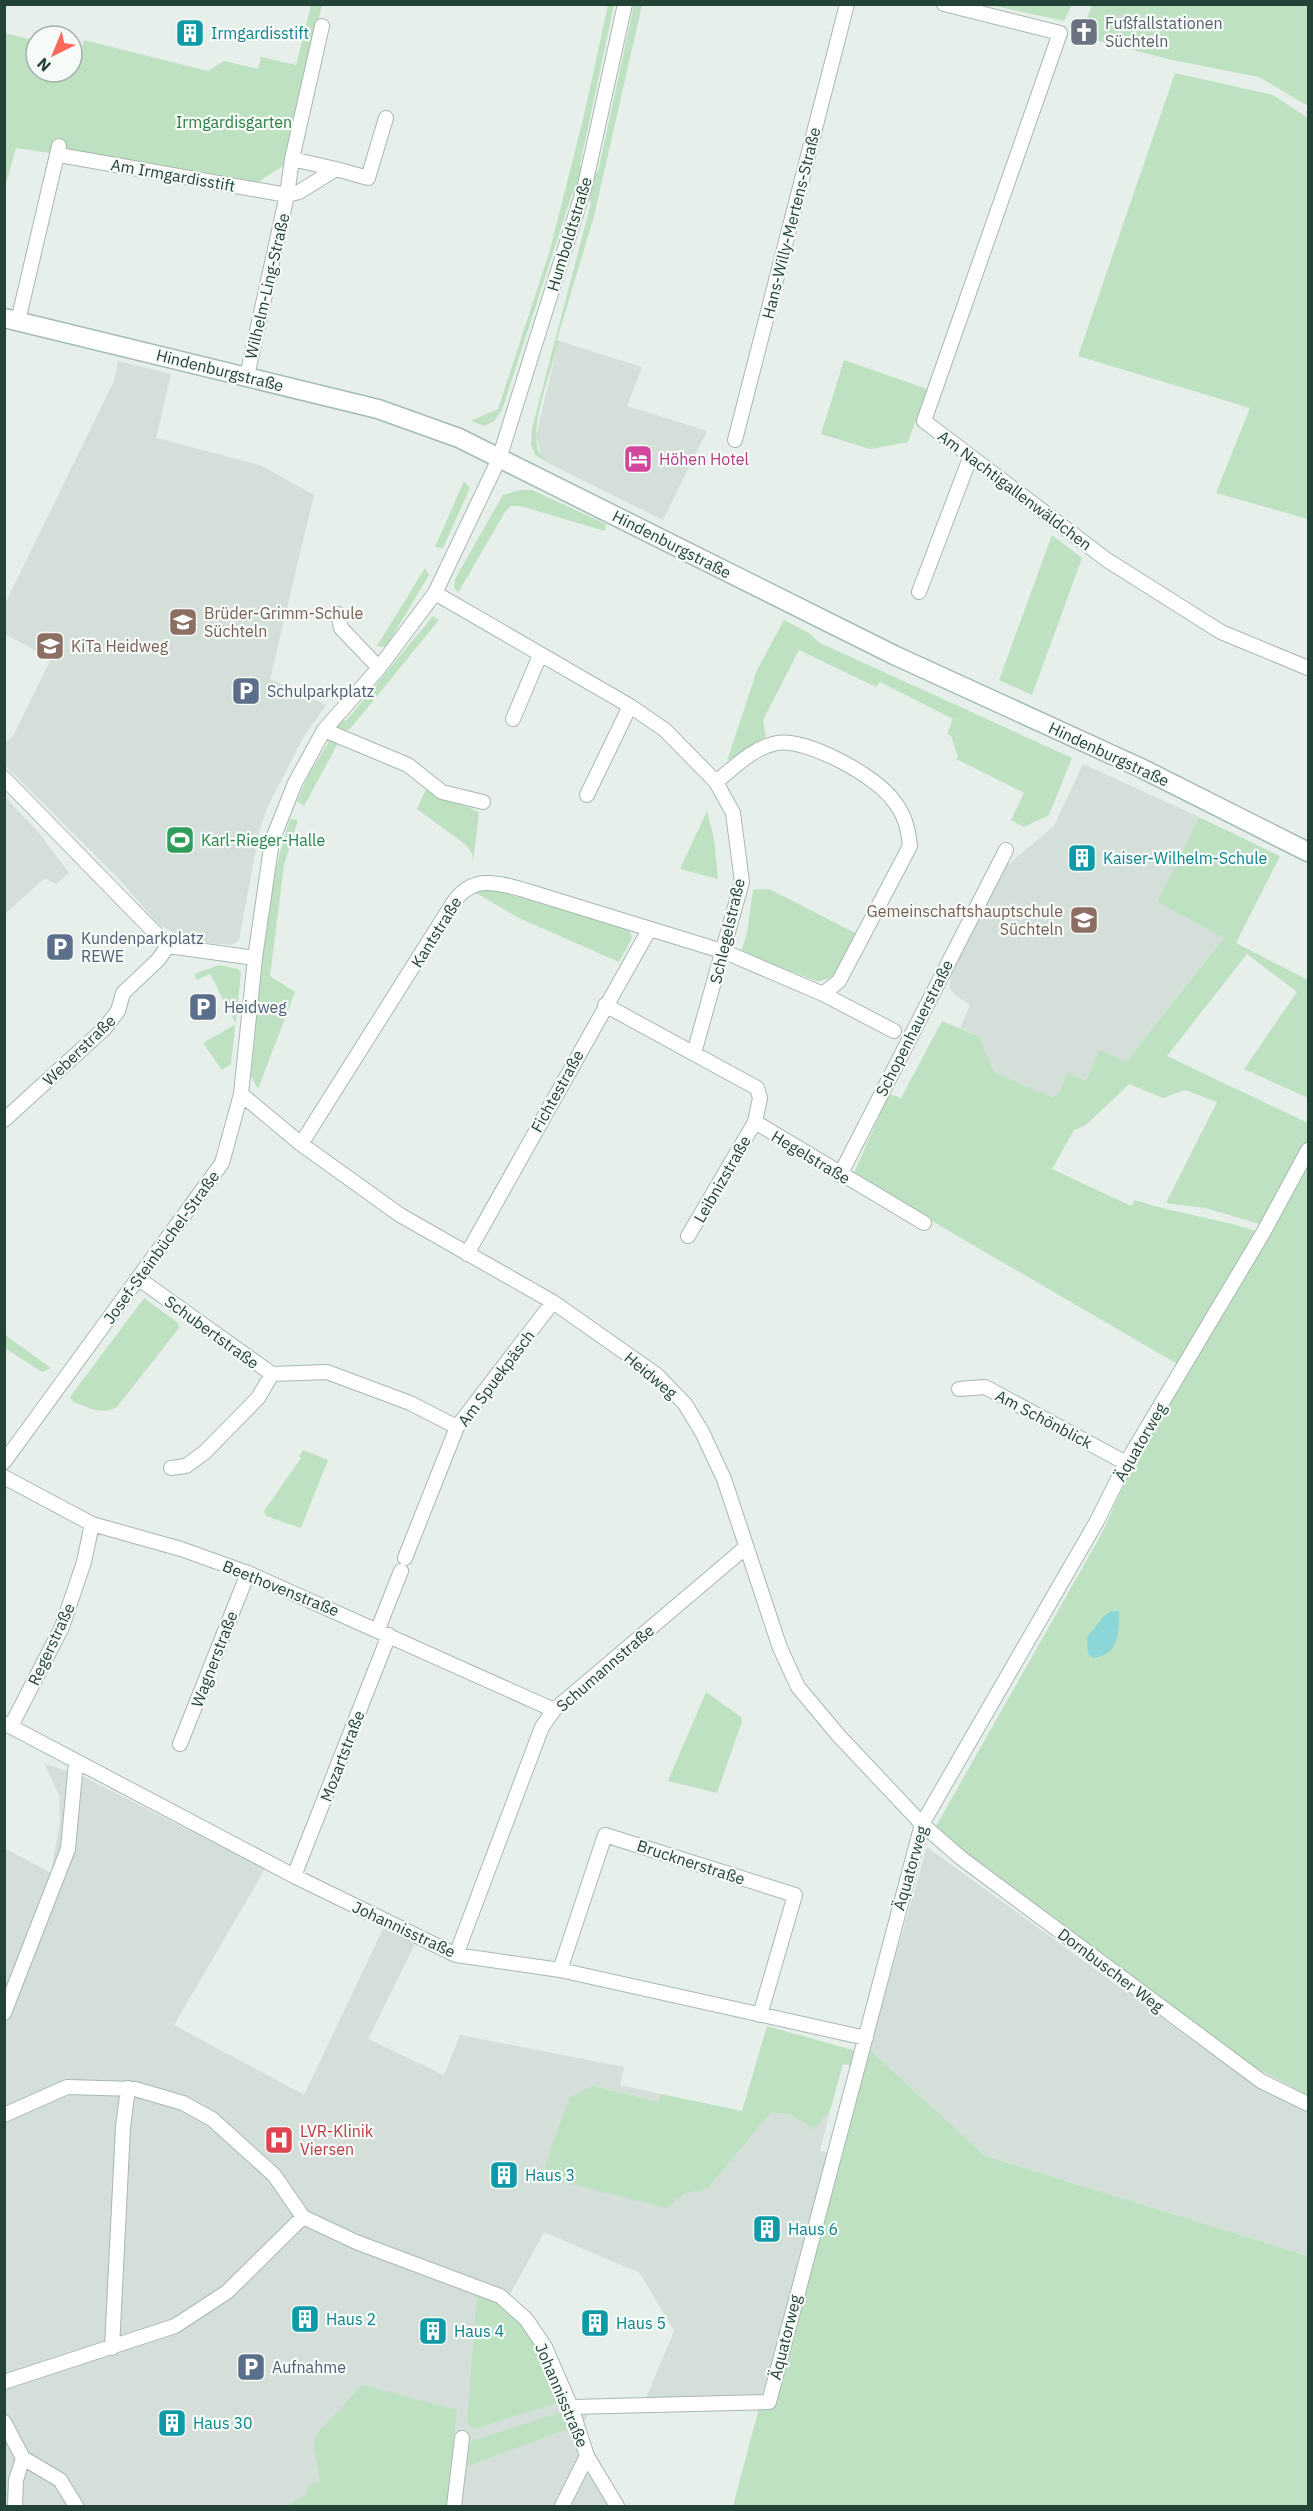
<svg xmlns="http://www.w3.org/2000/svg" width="1313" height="2511" font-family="'IBM Plex Sans',sans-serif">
  <rect width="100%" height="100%" fill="#e6efea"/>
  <path fill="#d3dfd8" d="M559,341l83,26 -15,39 80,25 -44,89 -113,-56 -9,-8 -5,-21z
    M118,361l53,13 -15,64 104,27 54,30 -44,184 56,26 -22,31 -37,72 -8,24 -20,108 -8,5 -42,-4 -31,-17 -40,-46 -113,-113v-22l8,-7 38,-77 -46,-25v-30l109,-223z
    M1083,764l116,53 -42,85 67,36 -98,124 -75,35 -57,-25 -15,-35 -19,-9 10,-23 -16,-11 -4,-6v-14l53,-105 51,-43z
    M4,796l35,37 30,40 -13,11 -10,-5 -6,3 -35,32z
    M44,1763l42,15 179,91 -91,156 130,70 79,-166 32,15 -47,95 76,36 16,-40 164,32 -4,18 41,9 -3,8 -65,-16 74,122 17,-14 23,-5 64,-76 19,1 24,16 16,-19 -10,39 8,3 -66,244 -117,4 29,-70 -34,-58 -96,-41 -35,64 66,103 7,3 6,12 -6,14 41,78h-618l-1,-658 47,25 9,-51 -1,-27z
    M927,1847l330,240 51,26v143l-323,-100 -116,-107z"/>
  <path fill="#bee1c2" d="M1292,4l16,3v99l-49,-29 -87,-17 -92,-24 12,-31z
    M311,5h11l-39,161 -28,18 -239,-36 -11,39v-154l31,8v31h36v-22l9,2 3,-12 124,31 16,-10 34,8 3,-12 35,8z
    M608,5h6l-34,160c5,10 2,22 -8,29l-70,216 -8,11 -10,5 -13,-5 27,-12 52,-159 34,-135z
    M634,5h8l-48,211 -37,124 2,1c-7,28 -27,77 -22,105 1,8 7,13 13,18l-15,-9 -4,-11 1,-16 59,-225c-6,-12 -3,-23 7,-31z
    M991,5h81l-8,16z
    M1175,73l98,22 35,23v401l-92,-26 34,-85 -172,-52z
    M844,360l83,29 -19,53 -38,7 -49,-15z
    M464,481l6,7 -27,60 -8,-1z
    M520,490h12l74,34 -1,7 -85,-25h-9l-6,6 -47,81 -4,-6 1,-8 48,-84z
    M1052,535l30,23 -50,137 -33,-15z
    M425,568l4,7 -43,72 -9,-1z
    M433,616l6,4 -89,109 -8,2 -6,-5 6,-7 4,2z
    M784,620l25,13 11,10 252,115 -23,57 -25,12 -13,-7 13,-27 -68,-34 2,-2 -7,-21 -4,-2 6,-15 -73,-37 -4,5 -77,-37 -36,70 3,17 -39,24 30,-91z
    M328,737l8,3 1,5 -33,61 -7,-5 11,-25 22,-36z
    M428,785l13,10 38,17 -6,50 -1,-9 -6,-8 -49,-36z
    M707,811l7,27 4,41 -38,-10z
    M1199,817l81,39 -44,87 72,37v118l-64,-29 53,-77 -50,-38 -80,102 141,67v20l-45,82 -58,-17 -39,-5 51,-101 -32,-12 -22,8 -34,-14 -43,41 -12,5 -22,39 79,37 4,-6c41,14 83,18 124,32l-80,133 -326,-190 36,-81 12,4 41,-77 37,16 15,35 57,25 7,-3 10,-21 18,8 14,-31 26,12 98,-124 -67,-36z
    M290,819l8,1 -14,45 -14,111 25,16 -37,97 -7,-13c9,-85 11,-176 39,-257z
    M492,889l137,41 3,8 -13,24 -100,-44 -43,-25 1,-2z
    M769,889l88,45c-10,20 -16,47 -41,47l-75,-29 6,-19 6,-43z
    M219,965l19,4 3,3 -10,92 -9,6 -19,-27 33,-19 -26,-50 -13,6 -3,-6z
    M1308,1157v938l-69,-36 -278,-205 -1,-6 -25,-20 167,-295 31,-68z
    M144,1298l34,25 1,5 -62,79c-14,9 -30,0 -44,-5l-3,-5z
    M4,1335h1l46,33 -9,4 -37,-24z
    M303,1450l25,10 -27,68 -35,-12 -2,-5 37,-53 -2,-2z
    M706,1692l35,25 1,5 -25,71 -49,-12z
    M767,2026l89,25 -4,15 -9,-2 -13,47 -16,19 -24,-16 -19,-1 -64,76 -23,5 -17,14 -120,-30 -2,-12 24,-68 24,-12 65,16 3,-8 81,17z
    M869,2049l116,107 323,100v250h-575l26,-98 13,-1z
    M482,2291l32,22 27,38 19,47 -3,5 -84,26 -6,-7 10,-129z
    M362,2385l95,25 -11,96h-158l19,-12 3,-10 10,-3 -6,-34 2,-12z
    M563,2413l7,15 -102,38 1,-20 3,-5 83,-27z"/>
  <path fill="#8bd6d7" d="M1111,1611h8c0,23 0,43 -26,47l-5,-4 -1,-17 18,-22z"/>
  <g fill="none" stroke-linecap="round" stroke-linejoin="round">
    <g stroke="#a8b8b0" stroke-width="16">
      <path id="minor" d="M944,4l116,29 -136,388 183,139 114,72 87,36
        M59,155l228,40 5,-36 30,-133
        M292,159l44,10
        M18,321l41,-175
        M247,376l40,-181 12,-3 37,-23 32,9 18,-60
        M735,440l112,-436
        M919,592l51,-134
        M435,593l195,113 35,24 51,52 17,31 9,69 -48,171
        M338,614l3,14 38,40
        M513,719l27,-64
        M324,730l84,35 34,27 41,10
        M4,778l164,168 87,12
        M587,795l43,-89
        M823,994l71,37
        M605,1005l152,83 3,10 -5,24 169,101
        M241,1094l60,50 99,71 153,87 104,73 28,29 17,28 22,47 56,169 18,39 41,49 83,88 39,34 300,223 47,23
        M4,1120l100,-91 14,-18 5,-18 35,-33 10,-14
        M301,1144l152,-241c20,-28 42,-21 71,-13l201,62 98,42 16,-13 71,-135c-2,-18 -5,-31 -17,-46 -17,-24 -86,-62 -116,-57 -25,5 -42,24 -61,39
        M840,1175l166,-325
        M688,1236l67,-114
        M467,1254l182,-324
        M139,1279l133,95 55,-2 83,31 47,24
        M959,1389l26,-2 141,76
        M4,1462l218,-299 19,-69 14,-136 17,-117 23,-58 29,-53 55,-62 56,-75 64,-134 86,-274 40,-181
        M171,1468l15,-2 19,-14 53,-54 14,-24
        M4,1477l88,47 89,25 67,24 306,137
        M405,1558l52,-131 96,-125
        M378,1629l23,-58
        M4,1723l290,153 162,79 104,15 306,68
        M11,1726l51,-99 22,-65 8,-38
        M180,1744l68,-171
        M294,1876l95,-241
        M456,1955l86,-228 12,-17 192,-163
        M560,1970l45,-135 190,60 -35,120
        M4,2013l64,-164 8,-87
        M4,2115l63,-28 68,2 48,14 29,16 62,56 29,42 53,25 144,54 26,23 19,28 26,60 16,49 30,50
        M112,2348l11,-221 5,-39
        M4,2382l171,-56 52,-34 76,-75
        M571,2407l198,-5 153,-578 175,-303 29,-58 137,-230 45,-83
        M4,2422l19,36 37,22 16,26
        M15,2506l1,-26 7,-22
        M454,2506l8,-68
        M562,2506l25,-50"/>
    </g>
    <g stroke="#a3bcb0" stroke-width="21">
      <path id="secondary" d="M4,318l374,91 81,29 435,217 249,114 165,83"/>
    </g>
    <use href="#minor" stroke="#fff" stroke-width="14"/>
    <use href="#secondary" stroke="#fff" stroke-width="18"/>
  </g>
  <defs>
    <g id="church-square" transform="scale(1.5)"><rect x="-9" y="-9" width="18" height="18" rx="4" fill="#6b7280" stroke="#f7fbf8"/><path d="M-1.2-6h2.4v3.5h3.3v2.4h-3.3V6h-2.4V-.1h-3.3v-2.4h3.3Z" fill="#fff"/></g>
    <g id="building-square" transform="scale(1.5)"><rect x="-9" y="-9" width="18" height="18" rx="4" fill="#0f9aa8" stroke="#f7fbf8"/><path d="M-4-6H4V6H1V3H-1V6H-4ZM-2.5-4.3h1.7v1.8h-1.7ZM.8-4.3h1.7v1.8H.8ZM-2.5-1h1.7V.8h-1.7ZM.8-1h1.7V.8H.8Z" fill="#fff"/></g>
    <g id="hotel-square" transform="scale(1.5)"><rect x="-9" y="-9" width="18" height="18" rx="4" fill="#d1479c" stroke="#f7fbf8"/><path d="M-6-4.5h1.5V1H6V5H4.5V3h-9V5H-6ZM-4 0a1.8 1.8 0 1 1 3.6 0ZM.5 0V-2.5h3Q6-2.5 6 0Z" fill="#fff"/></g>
    <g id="school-square" transform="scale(1.5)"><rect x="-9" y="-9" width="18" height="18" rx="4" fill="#8d6e63" stroke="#f7fbf8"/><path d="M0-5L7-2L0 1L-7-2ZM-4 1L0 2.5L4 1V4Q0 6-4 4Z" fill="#fff"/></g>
    <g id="parking-square" transform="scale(1.5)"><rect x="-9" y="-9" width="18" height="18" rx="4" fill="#5c6f8a" stroke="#f7fbf8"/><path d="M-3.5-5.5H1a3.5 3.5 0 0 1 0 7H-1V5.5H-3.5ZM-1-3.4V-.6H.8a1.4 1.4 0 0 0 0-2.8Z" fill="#fff"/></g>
    <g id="stadium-square" transform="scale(1.5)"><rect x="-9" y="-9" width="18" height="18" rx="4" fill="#2e9e5b" stroke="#f7fbf8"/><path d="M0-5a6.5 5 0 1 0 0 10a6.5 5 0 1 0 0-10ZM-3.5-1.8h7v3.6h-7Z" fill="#fff"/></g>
    <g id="hospital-square" transform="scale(1.5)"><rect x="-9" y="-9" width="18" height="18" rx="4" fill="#e0444e" stroke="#f7fbf8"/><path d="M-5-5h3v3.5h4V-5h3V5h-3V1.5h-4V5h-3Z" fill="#fff"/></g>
  </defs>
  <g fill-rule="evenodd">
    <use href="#church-square" x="1084" y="32"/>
    <use href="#building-square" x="190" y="33"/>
    <use href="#hotel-square" x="638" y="459"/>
    <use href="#school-square" x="183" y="622"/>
    <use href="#school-square" x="50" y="646"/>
    <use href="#parking-square" x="246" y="691"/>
    <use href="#stadium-square" x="180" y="840"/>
    <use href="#building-square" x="1082" y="858"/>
    <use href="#school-square" x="1084" y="920"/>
    <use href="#parking-square" x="60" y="947"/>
    <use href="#parking-square" x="203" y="1007"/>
    <use href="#hospital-square" x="279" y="2140"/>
    <use href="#building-square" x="504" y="2175"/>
    <use href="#building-square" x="767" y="2229"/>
    <use href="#building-square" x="305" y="2319"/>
    <use href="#building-square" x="595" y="2323"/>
    <use href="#building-square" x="433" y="2331"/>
    <use href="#parking-square" x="251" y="2367"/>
    <use href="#building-square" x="172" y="2423"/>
  </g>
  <g text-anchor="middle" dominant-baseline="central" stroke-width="4.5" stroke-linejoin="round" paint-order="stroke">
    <g font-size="16" fill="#5b616d" stroke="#f7fbf8" text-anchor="start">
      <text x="1105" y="23">Fußfallstationen<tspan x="1105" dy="18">Süchteln</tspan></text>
    </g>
    <g font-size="16" fill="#0d838f" stroke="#f7fbf8" text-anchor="start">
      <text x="211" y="33">Irmgardisstift</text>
      <text x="1103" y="858">Kaiser-Wilhelm-Schule</text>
      <text x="525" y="2175">Haus 3</text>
      <text x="788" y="2229">Haus 6</text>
      <text x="326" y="2319">Haus 2</text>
      <text x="616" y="2323">Haus 5</text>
      <text x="454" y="2331">Haus 4</text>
      <text x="193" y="2423">Haus 30</text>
    </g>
    <g font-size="16" fill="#2a7d3e" stroke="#f7fbf8">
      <text x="234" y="122">Irmgardisgarten</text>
    </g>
    <g font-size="16" fill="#234336" stroke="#f7fbf8">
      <text transform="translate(173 175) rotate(10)">Am Irmgardisstift</text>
      <text transform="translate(791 223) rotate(-76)">Hans-Willy-Mertens-Straße</text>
      <text transform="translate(569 234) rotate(-73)">Humboldtstraße</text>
      <text transform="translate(267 286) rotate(-77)">Wilhelm-Ling-Straße</text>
      <text transform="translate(220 370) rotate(14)">Hindenburgstraße</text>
      <text transform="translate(1015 490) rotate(37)">Am Nachtigallenwäldchen</text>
      <text transform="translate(672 544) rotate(27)">Hindenburgstraße</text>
      <text transform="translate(1109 754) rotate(25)">Hindenburgstraße</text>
      <text transform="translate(727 931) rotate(-77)">Schlegelstraße</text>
      <text transform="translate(436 932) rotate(-58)">Kantstraße</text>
      <text transform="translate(914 1028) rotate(-63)">Schopenhauerstraße</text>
      <text transform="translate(79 1050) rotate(-44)">Weberstraße</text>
      <text transform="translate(557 1091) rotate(-61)">Fichtestraße</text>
      <text transform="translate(811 1157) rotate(31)">Hegelstraße</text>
      <text transform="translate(722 1179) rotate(-60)">Leibnizstraße</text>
      <text transform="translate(161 1247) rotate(-54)">Josef-Steinbüchel-Straße</text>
      <text transform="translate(212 1332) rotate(36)">Schubertstraße</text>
      <text transform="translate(651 1375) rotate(40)">Heidweg</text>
      <text transform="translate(496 1378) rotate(-53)">Am Spuekpäsch</text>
      <text transform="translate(1044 1419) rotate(28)">Am Schönblick</text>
      <text transform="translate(1140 1442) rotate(-60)">Äquatorweg</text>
      <text transform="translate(281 1588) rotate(22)">Beethovenstraße</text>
      <text transform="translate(51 1644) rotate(-65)">Regerstraße</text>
      <text transform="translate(214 1659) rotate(-69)">Wagnerstraße</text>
      <text transform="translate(605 1668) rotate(-41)">Schumannstraße</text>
      <text transform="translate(342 1756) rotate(-69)">Mozartstraße</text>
      <text transform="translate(691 1862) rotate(18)">Brucknerstraße</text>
      <text transform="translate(910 1868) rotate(-74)">Äquatorweg</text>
      <text transform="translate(404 1929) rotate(25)">Johannisstraße</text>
      <text transform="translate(1111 1970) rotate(37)">Dornbuscher Weg</text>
      <text transform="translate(785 2337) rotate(-76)">Äquatorweg</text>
      <text transform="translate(562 2395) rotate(67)">Johannisstraße</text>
    </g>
    <g font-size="16" fill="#b23c85" stroke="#f7fbf8" text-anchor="start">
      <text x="659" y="459">Höhen Hotel</text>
    </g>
    <g font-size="16" fill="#785e54" stroke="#f7fbf8" text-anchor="start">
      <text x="204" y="613">Brüder-Grimm-Schule<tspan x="204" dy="18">Süchteln</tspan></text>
      <text x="71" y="646">KiTa Heidweg</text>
      <text x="1063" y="911" text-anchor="end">Gemeinschaftshauptschule<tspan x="1063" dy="18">Süchteln</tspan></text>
    </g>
    <g font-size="16" fill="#4e5e75" stroke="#f7fbf8" text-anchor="start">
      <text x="267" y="691">Schulparkplatz</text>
      <text x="81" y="938">Kundenparkplatz<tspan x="81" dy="18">REWE</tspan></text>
      <text x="224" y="1007">Heidweg</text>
      <text x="272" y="2367">Aufnahme</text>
    </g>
    <g font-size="16" fill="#27864d" stroke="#f7fbf8" text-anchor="start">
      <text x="201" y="840">Karl-Rieger-Halle</text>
    </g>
    <g font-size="16" fill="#be3a42" stroke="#f7fbf8" text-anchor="start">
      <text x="300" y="2131">LVR-Klinik<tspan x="300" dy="18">Viersen</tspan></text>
    </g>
  </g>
  <rect width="1313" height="2511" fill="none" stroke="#234336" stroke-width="12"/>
  <g transform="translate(54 54) rotate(223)"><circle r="28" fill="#f7fbf8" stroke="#a2b1aa" stroke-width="1.5"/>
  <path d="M0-4.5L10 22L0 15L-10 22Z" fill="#fa6959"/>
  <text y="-9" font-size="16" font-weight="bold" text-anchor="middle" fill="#234336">N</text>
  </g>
</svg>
